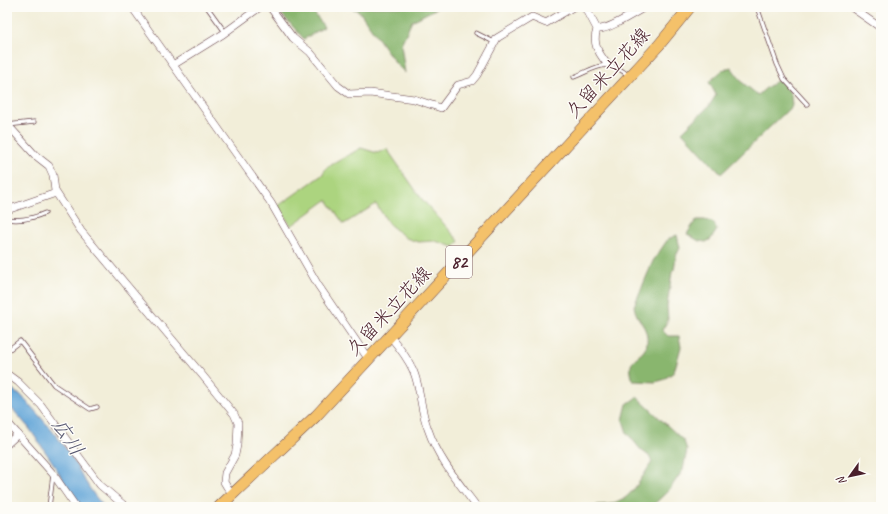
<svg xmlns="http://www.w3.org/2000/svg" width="888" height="514" font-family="Caveat,'Klee One',sans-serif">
  <rect width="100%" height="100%" fill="#fdfcf7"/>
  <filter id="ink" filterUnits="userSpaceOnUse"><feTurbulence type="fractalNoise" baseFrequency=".025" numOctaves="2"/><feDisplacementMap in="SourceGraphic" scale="8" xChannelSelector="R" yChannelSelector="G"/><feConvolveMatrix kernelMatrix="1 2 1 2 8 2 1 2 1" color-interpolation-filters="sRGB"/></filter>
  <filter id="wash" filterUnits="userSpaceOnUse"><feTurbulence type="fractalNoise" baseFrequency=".012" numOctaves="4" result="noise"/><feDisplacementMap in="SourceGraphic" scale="16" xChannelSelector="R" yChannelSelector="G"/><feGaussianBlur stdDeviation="0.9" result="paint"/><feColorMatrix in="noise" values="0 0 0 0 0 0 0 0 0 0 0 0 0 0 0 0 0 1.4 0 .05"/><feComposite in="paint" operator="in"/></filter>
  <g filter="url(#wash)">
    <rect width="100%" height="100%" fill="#f2eed9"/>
    <path fill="#acd47f" stroke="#7b7a55" d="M361,148l16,5 10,-4 34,49 38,43 -5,6 -19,-6 -17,1 -12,-4 -17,-14 -13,-20 -32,20 -17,-24 -36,26 -13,-20 44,-31 4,-7z"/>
    <path fill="#89b66e" stroke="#6a6a4c" d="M275,7h35l14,20 -20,12z
      M349,7h90l-27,14 -11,23 4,29 -9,-9 -37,-53z
      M731,67l12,16 15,12 8,-7 14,-9 11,15 1,12 -71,68 -39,-42 27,-26 7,-11 -7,-13 14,-12z
      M696,220h9l9,3 3,7 -6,9 -5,3 -7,-1 -12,-7z
      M677,235l3,13 -4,8 -2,14 -2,2 -5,34 1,14 -6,10 6,6h11l2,11 -7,25 -11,8 -8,2 -22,-1c-9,-28 11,-20 14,-38 2,-17 -11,-22 -13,-37l19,-45 15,-22z
      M637,397l47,44 3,9 -4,20 -14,20 -18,17h-55l1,-2c6,-1 13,0 19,-2 17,-6 27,-28 36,-41l-3,-6 -8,-6 -14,-17 -4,-13 4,-16z"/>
    <path fill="#64a6d8" stroke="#576282" d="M7,382l10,12 2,-1c17,19 35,38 50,60 12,19 20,39 36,54h-27l-25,-44 -24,-35 -14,-16 -8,-7z"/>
  </g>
  <g filter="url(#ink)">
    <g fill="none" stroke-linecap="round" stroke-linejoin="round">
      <g stroke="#633e45" stroke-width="5">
        <path id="service" d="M207,7l18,25
          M757,7l20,57 7,15 23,25
          M476,33l18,9
          M574,77c24,-10 33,-20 55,-1
          M7,125l27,-3
          M7,219c14,2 25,0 38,-6
          M7,351l13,-10 34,44 36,24 7,-2
          M49,507l4,-32"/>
      </g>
      <g stroke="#633e45" stroke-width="8">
        <path id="minor" d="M132,7l139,196 47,82 51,75
          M270,7l23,31 17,14 28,34 11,8 21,-1 44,6 27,9 17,-23 14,-4 5,-6 20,-37 35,-21 14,6 27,-16
          M583,7l5,5 9,17c10,2 39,-17 48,-22
          M851,7l30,21
          M597,29c-5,15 1,23 10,35
          M173,65l50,-31 37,-27
          M7,124l28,31 14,11 4,9 2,16 26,40 122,145 31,38 4,9 -1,22 -2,10 -10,18 -1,9 3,5 6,7
          M7,210l49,-17
          M390,336c9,11 17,21 23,34 8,18 7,40 15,59 10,30 31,54 49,78
          M7,374l11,8 23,23 59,80 26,22
          M7,422l46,52 23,33
          M7,444l11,-10"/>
      </g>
      <g stroke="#633e45" stroke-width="12">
        <path id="primary" d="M219,507l97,-91 343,-371 31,-38"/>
      </g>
      <use href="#service" stroke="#fff" stroke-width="3.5"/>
      <use href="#minor" stroke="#fff" stroke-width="7"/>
      <use href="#primary" stroke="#f4c16a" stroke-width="11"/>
    </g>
  </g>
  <g text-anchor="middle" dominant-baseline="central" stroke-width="3" stroke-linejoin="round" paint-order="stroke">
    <rect fill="#fdfcf7" stroke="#806168" stroke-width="1" x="446" y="246" width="26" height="32" rx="3"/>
    <g font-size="18" font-weight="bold" fill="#4a1f2b">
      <text x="459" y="262">82</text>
    </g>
    <g font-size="19" fill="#4a1f2b" stroke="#fdfcf7">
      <text transform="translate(608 73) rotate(-48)">久留米立花線</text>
      <text transform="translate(389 311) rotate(-47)">久留米立花線</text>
    </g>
    <g font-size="20" font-style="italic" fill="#545570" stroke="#fdfcf7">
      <text transform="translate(68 437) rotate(56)">広川</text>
    </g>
  </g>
  <rect width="888" height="514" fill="none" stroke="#fdfcf7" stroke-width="24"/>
  <g transform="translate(850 476) rotate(237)" stroke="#fdfcf7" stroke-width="3" paint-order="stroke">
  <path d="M0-3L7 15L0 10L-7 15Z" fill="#4a1f2b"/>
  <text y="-6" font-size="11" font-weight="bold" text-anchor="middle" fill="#4a1f2b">N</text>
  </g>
</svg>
